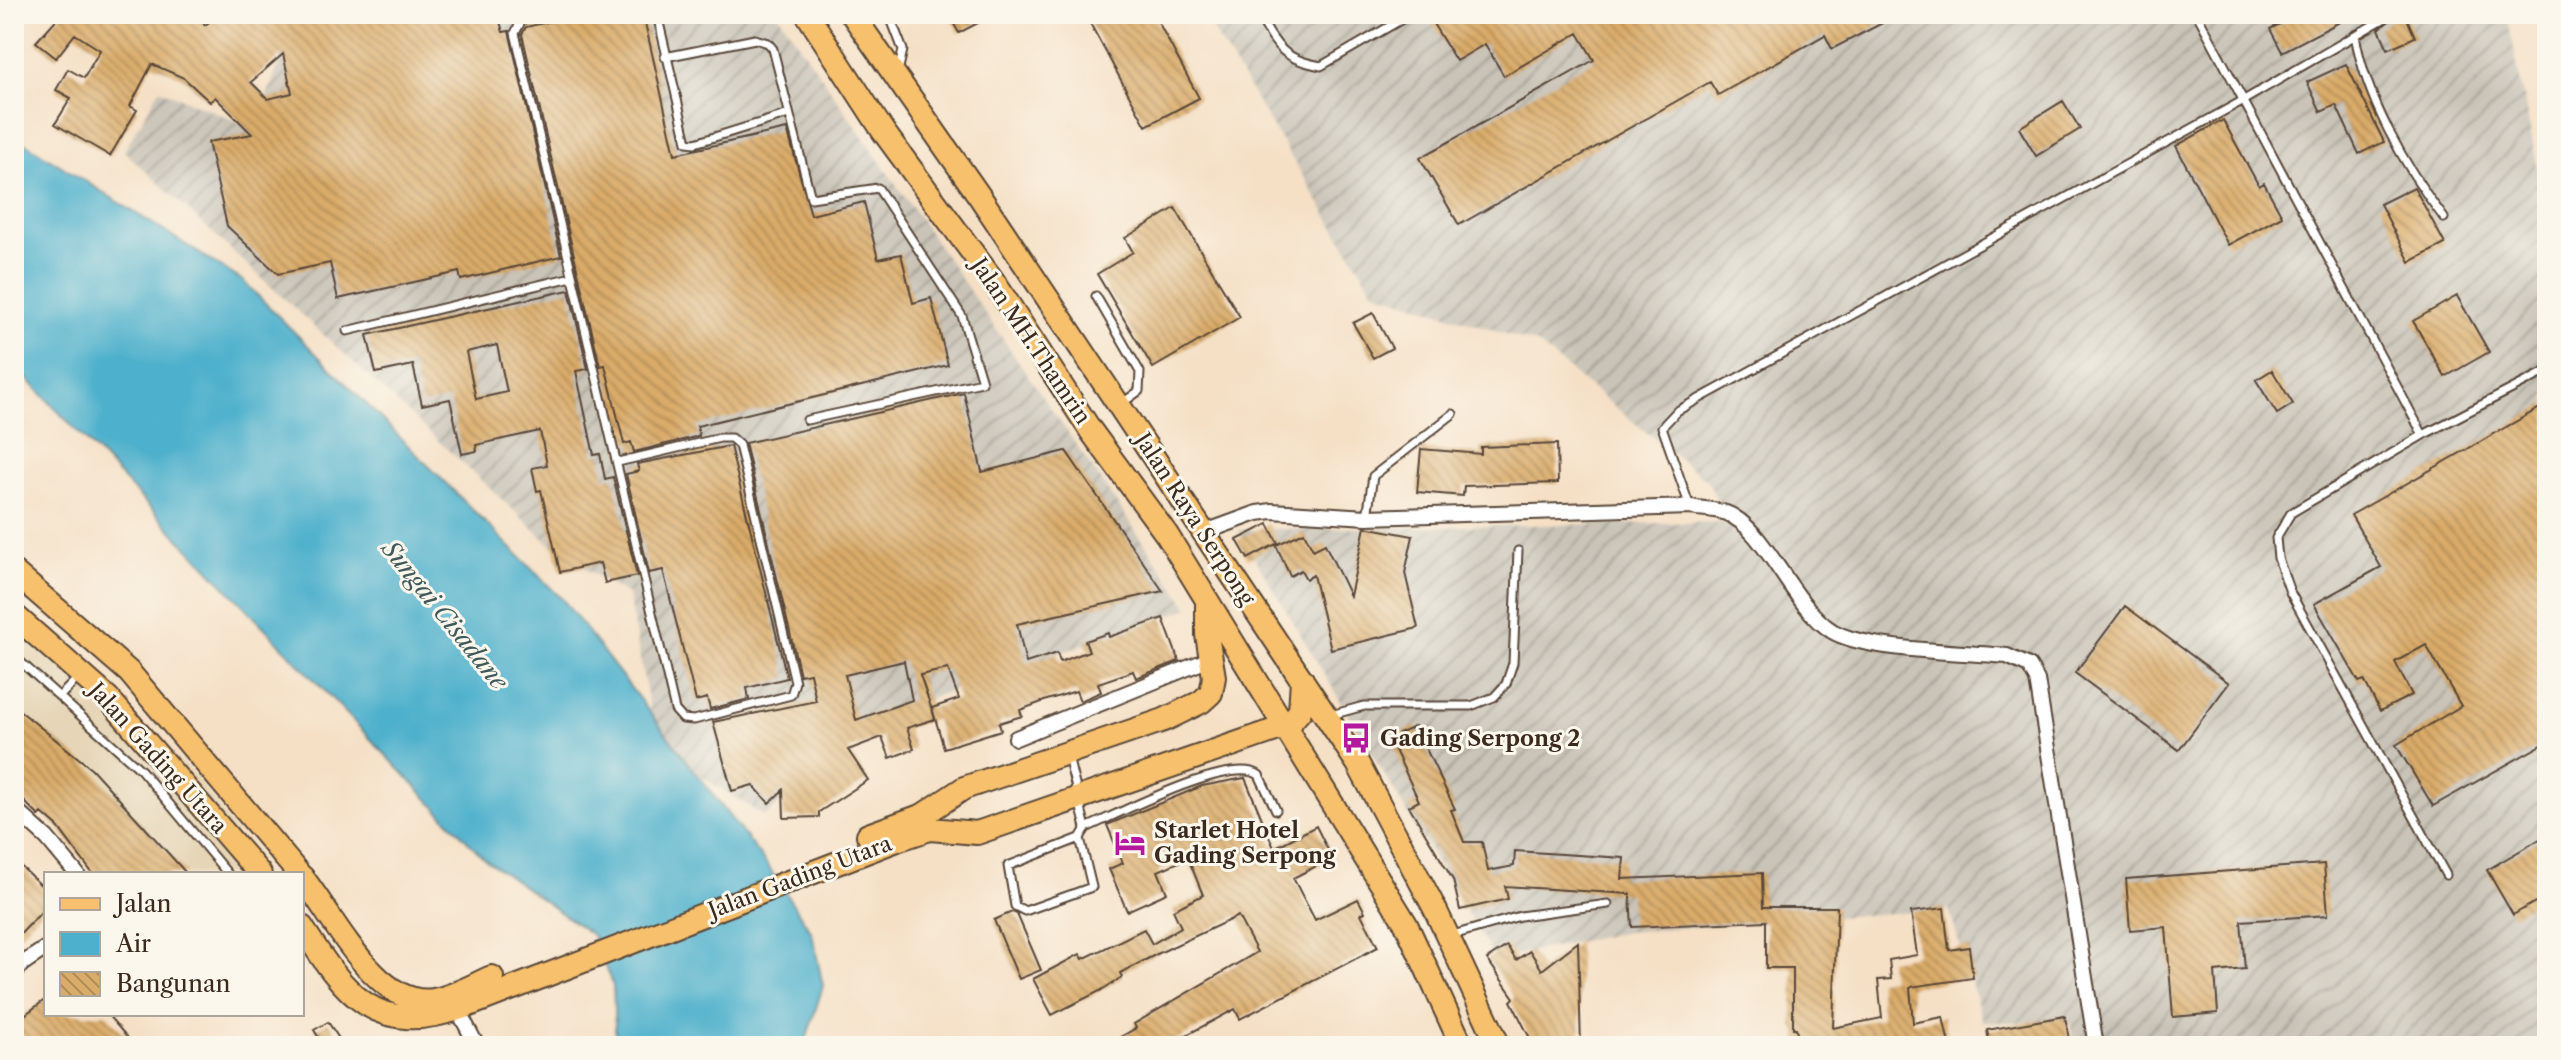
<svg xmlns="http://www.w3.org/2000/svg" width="2561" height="1060" font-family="'Libre Caslon Text',serif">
  <defs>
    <pattern id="industrial-furrows" width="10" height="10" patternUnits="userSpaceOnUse" patternTransform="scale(2)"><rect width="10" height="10" fill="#c9c3b8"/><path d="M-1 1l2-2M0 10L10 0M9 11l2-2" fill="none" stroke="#a49f95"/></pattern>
    <pattern id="building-back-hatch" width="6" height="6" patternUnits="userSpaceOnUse" patternTransform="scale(2)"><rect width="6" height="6" fill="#daac6a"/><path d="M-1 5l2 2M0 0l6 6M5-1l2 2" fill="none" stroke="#b28c57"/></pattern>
  </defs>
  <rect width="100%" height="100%" fill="#fbf7ec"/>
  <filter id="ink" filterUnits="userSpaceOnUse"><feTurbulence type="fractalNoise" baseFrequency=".0125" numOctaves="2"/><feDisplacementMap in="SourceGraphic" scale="16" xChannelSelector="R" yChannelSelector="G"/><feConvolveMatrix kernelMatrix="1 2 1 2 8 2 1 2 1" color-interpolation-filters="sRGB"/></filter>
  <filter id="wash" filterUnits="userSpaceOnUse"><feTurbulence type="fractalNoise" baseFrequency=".006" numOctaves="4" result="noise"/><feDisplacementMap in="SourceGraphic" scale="32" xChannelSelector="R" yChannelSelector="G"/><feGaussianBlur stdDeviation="1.8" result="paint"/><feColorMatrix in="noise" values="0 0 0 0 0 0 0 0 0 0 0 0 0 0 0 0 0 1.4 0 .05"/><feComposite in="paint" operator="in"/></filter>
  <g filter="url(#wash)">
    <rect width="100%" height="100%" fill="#f5e0c6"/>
    <path fill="#e6d6b7" d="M14,610l181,166 69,98h-112l-138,-135z"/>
    <path fill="url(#industrial-furrows)" d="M279,14h499l411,594 -363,126 -26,51 -36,31 -79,-50 -32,-40 -25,-131 -68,-42 -436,-402 36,-62 95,40 28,-76z
      M1203,14h1304l32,161 8,3v868h-473l-4,-23 -87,-1 -34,-113 -324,23 -130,27 -257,-429 492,-8 -23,-41 -170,-137 -163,-53z"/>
    <path fill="#4db0cc" stroke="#446d75" stroke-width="2" d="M14,136l229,145 320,319 204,265 45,68 11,53 -19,60h-188l-3,-60 -21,-51 -107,-76 -471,-494z"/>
    <g id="blocks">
      <path fill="url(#building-back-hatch)" fill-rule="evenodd" d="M61,14h136l8,11 15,-11h6l5,7 10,-7h257l5,18 6,-1 52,225 -100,24 -2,-8 -121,27 -8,-36 -52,11 -51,-48 -19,-84 44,-8 -37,-37 -5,5 -26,-24 -32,-14 -22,42 7,4 -27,46 -55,-32 16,-26 -15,-8 12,-21 16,9 16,-28 -25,-16 -19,24 -20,-16zM283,54l9,39 -24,6 -17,-17z
        M581,14h62l32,140 112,-25 24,86 53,-13 14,57 23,-5 12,49 18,-5 17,67 -251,61 2,10 -65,16 -3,-10 -7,2 -19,-79 -5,1 -78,-332 4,-7z
        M948,14h47l-36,19z
        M1085,14h69l45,84 -53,28z
        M1445,14h455l-68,35 -7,-14 -107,60 -8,-13 -251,143 -39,-67 174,-98 -16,-27 -74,43 -19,-32 -29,17 -24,-39z
        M2299,14h56l-73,38 -12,-23z
        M2398,14h7l10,23 -27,12 -9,-20z
        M2346,64l38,78 -25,12 -23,-49 -15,7 -14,-30z
        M2063,101l17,28 -44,27 -17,-28z
        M2223,120l36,66 5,-3 18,33 -54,29 -52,-99z
        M2414,187l31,57 -35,18 -30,-58z
        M1175,208l65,109 -87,51 -56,-94 36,-22 -8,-14z
        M569,290l19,79 -12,2 18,84 6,-1 5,25 8,-2 24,99 -32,7 -5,-20 -40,9 -19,-82 -4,1 -5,-23 15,-3 -7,-34 -64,14 1,6 -15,3 -12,-55 -28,6 -9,-40 -37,8 -9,-38zM497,345l10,47 -31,7 -10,-47z
        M2457,296l32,56 -44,25 -32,-56z
        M1373,313l19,35 -19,10 -20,-35z
        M2272,370l21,34 -16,10 -21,-34z
        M964,393l18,79 84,-21 97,140 -146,33 9,39 31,-10 3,9 29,-11 -4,-10 23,-8 1,4 54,-19 16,43 -43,17 -3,-7 -35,12 3,9 -21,9 -4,-10 -29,9 -27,10 2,6 -23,7 2,7 -57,18 -12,-40 27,-9 -11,-30 -28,6 15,44 -28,9 7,21 -24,9 -8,-21 -34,13 20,30 -49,32v5l-35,1 -1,-28 -14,13 -16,-18 -21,6 -19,-69 103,-21 -6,-28 -10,2 -55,-232zM904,661l8,39 -56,20 -11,-45z
        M2547,404v338l-114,64 -37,-61 65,-39 -35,-61 -31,17 17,33 -32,16 -16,-31 -5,2 -45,-78 67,-37 -30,-52z
        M1557,444l1,39 -94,3 -1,10 -46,-4 4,-43 60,5v-7z
        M730,446l57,232 -40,10 2,11 -39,10 -3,-11 -11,3 -33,-131 -14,3 -23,-99 13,-3 -2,-7z
        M1268,524l10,19 -30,16 -11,-19z
        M1365,527l48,9 -8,37 13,55 -87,21 -18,-74 -7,4 -5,-9 -11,6 -14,-31 28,-13 9,18 12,-6 25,52z
        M2125,606l104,77 -50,67 -104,-77z
        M14,706l78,63 95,105h-94l-35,-47 -16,-14 -3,3 -25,-25z
        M1415,726l40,83 -4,1 13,32h18l6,29 26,-5 1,-15 109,7 -2,21 140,-6 1,34h74l-4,121 49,-10 -4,-38 13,-1 -2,-19 28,-5 -6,-43 33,-4 5,42 20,-3 4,31 -63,9 3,36 30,-6 6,27 -150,2 -3,-18h-3v-60h-27v-47l-134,6 -2,-33 -125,-8 3,13 -48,11 -7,-30 -44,-74 10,-5 -25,-53 10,-4 -5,-10z
        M1245,778l29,70 42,-22 16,32 -39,20 22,42 43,-21 7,13 -4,2 17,33 -138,72 -5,-10 -69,37h-61l31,-18 -2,-4 123,-72 -19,-36 -81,38 -37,19 2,4 -22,14 -48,24 -19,-36 47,-25 3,5 61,-30 8,15 29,-17 -8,-17 30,-15 -15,-37 -30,13 9,22 -40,18 -18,-42 14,-6 -16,-38 95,-39z
        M2547,835v60l-34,20 -26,-45z
        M14,860l32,30v17l-32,34z
        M2324,864l4,51 -87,6 4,48 -30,3 3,41 -45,4 -7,-90 -36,3 -4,-51z
        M1012,912l5,2 24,56 -22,9 -25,-59z
        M1578,942l3,104h-47l-23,-45 3,-3 -27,-39 20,-13 9,14 14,-9 12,19z
        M46,999v15h61l28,32h-121v-23z
        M2065,1016l5,30h-27l-1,-5 -52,5 -3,-16z
        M328,1022l16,24h-20l-10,-16z"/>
    </g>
  </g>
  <g filter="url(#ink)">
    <use href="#blocks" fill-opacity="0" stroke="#574537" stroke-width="2"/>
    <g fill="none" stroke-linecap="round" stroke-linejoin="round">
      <g stroke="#574537" stroke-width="11">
        <path id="lane" d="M542,14l-19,4 -8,15 160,677 8,9 11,1 97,-25 4,-13 -56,-237 -8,-7h-11l-102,24
          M657,14l30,128 8,1 94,-29
          M889,14l14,36 -5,22
          M1258,14c19,33 24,45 63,52l90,-52
          M2197,14l226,421 -132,78 -15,25 2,20 12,34 156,283
          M2355,35c11,64 50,132 89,183
          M665,57l90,-18 13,4 5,6 38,149 67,-10 84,128 20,66 -175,38
          M1096,296l44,76 -1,19 -18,13
          M347,331l225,-54
          M2423,435l124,-64
          M1690,507l-28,-80 15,-16 567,-311 148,-86
          M1367,517l6,-41 80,-62
          M14,656l127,114 87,104
          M60,696l18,-18
          M1331,715l33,-9h107l23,-9 12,-13 7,-21 5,-112
          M1068,757l18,71 -6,10 -72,28 7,40 10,5 67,-24 -12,-49
          M1086,828c32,-14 145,-73 173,-53l17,35
          M1449,936l71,-20 88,-12"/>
      </g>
      <g stroke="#574537" stroke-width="18">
        <path id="street" d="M1205,532l52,-19 15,-2 95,6 323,-10c11,2 26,2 36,6 39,14 66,93 106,118 33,20 133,21 175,25l22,10 8,14 59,366
          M1016,738l196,-80
          M14,808l33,30 30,36
          M14,974l8,-10 24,-16
          M458,1010l19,36
          M1443,1046l16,-7"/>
      </g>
      <g stroke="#574537" stroke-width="26">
        <path id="primary" d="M807,14l76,117 111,151 97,149 76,104 239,389 56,122
          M852,14l128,183 378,567 77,145 64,137
          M14,572l115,100 170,202
          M14,615l94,83 152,176
          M868,835l55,-20 41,-27 200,-68 37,-18 10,-9 3,-16 -7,-42v-30
          M302,877c30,37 75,132 131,123 20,-3 40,-15 59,-23
          M302,927c44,68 73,111 162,80l433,-167 33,-11 47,4 310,-107 13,-15 2,-32"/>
      </g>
      <use href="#lane" stroke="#fff" stroke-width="7"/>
      <use href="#street" stroke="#fff" stroke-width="14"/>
      <use href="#primary" stroke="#f7c06c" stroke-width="22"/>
    </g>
  </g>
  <defs>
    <g id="bus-bare" transform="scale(2.4)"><path d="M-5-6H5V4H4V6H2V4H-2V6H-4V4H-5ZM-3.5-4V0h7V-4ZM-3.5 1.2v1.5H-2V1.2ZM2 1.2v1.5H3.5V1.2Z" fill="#b5179e" stroke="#fbf7ec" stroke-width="2.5" paint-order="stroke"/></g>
    <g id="hotel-bare" transform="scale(2.4)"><path d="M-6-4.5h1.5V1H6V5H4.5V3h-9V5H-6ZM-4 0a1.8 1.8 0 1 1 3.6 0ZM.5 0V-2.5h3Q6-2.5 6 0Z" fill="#b5179e" stroke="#fbf7ec" stroke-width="2.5" paint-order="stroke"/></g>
  </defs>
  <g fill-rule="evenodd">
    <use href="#bus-bare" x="1356" y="738"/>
    <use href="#hotel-bare" x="1130" y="843"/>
  </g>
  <g text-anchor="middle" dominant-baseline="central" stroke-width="6" stroke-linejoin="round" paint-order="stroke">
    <g font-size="22" fill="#3b2a1e" stroke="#fbf7ec">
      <text transform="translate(1031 341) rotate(56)">Jalan MH.Thamrin</text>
      <text transform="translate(1195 519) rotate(57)">Jalan Raya Serpong</text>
      <text transform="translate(158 758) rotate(48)">Jalan Gading Utara</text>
      <text transform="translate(800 877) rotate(-21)">Jalan Gading Utara</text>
    </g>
    <g font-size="22" font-weight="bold" fill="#3b2a1e" stroke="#fbf7ec" text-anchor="start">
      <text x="1380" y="738">Gading Serpong 2</text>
      <text x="1154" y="830">Starlet Hotel<tspan x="1154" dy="25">Gading Serpong</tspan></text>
    </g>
    <g font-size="24" font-style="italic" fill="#41595b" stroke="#fbf7ec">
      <text transform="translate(445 615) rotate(51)">Sungai Cisadane</text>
    </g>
  </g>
  <rect width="2561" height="1060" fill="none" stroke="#fbf7ec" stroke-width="48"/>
  <rect x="44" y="872" width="260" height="144" fill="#fbf7ec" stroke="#aea59a" stroke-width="2"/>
  <rect x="60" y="898" width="40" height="12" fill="#f7c06c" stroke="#aea59a" stroke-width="2"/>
  <text x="116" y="912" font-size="24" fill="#3b2a1e">Jalan</text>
  <rect x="60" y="932" width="40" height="24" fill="#4db0cc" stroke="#aea59a" stroke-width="2"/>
  <text x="116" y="952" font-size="24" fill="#3b2a1e">Air</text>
  <rect x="60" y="972" width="40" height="24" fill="url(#building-back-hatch)" stroke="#aea59a" stroke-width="2"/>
  <text x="116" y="992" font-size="24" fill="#3b2a1e">Bangunan</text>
</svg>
